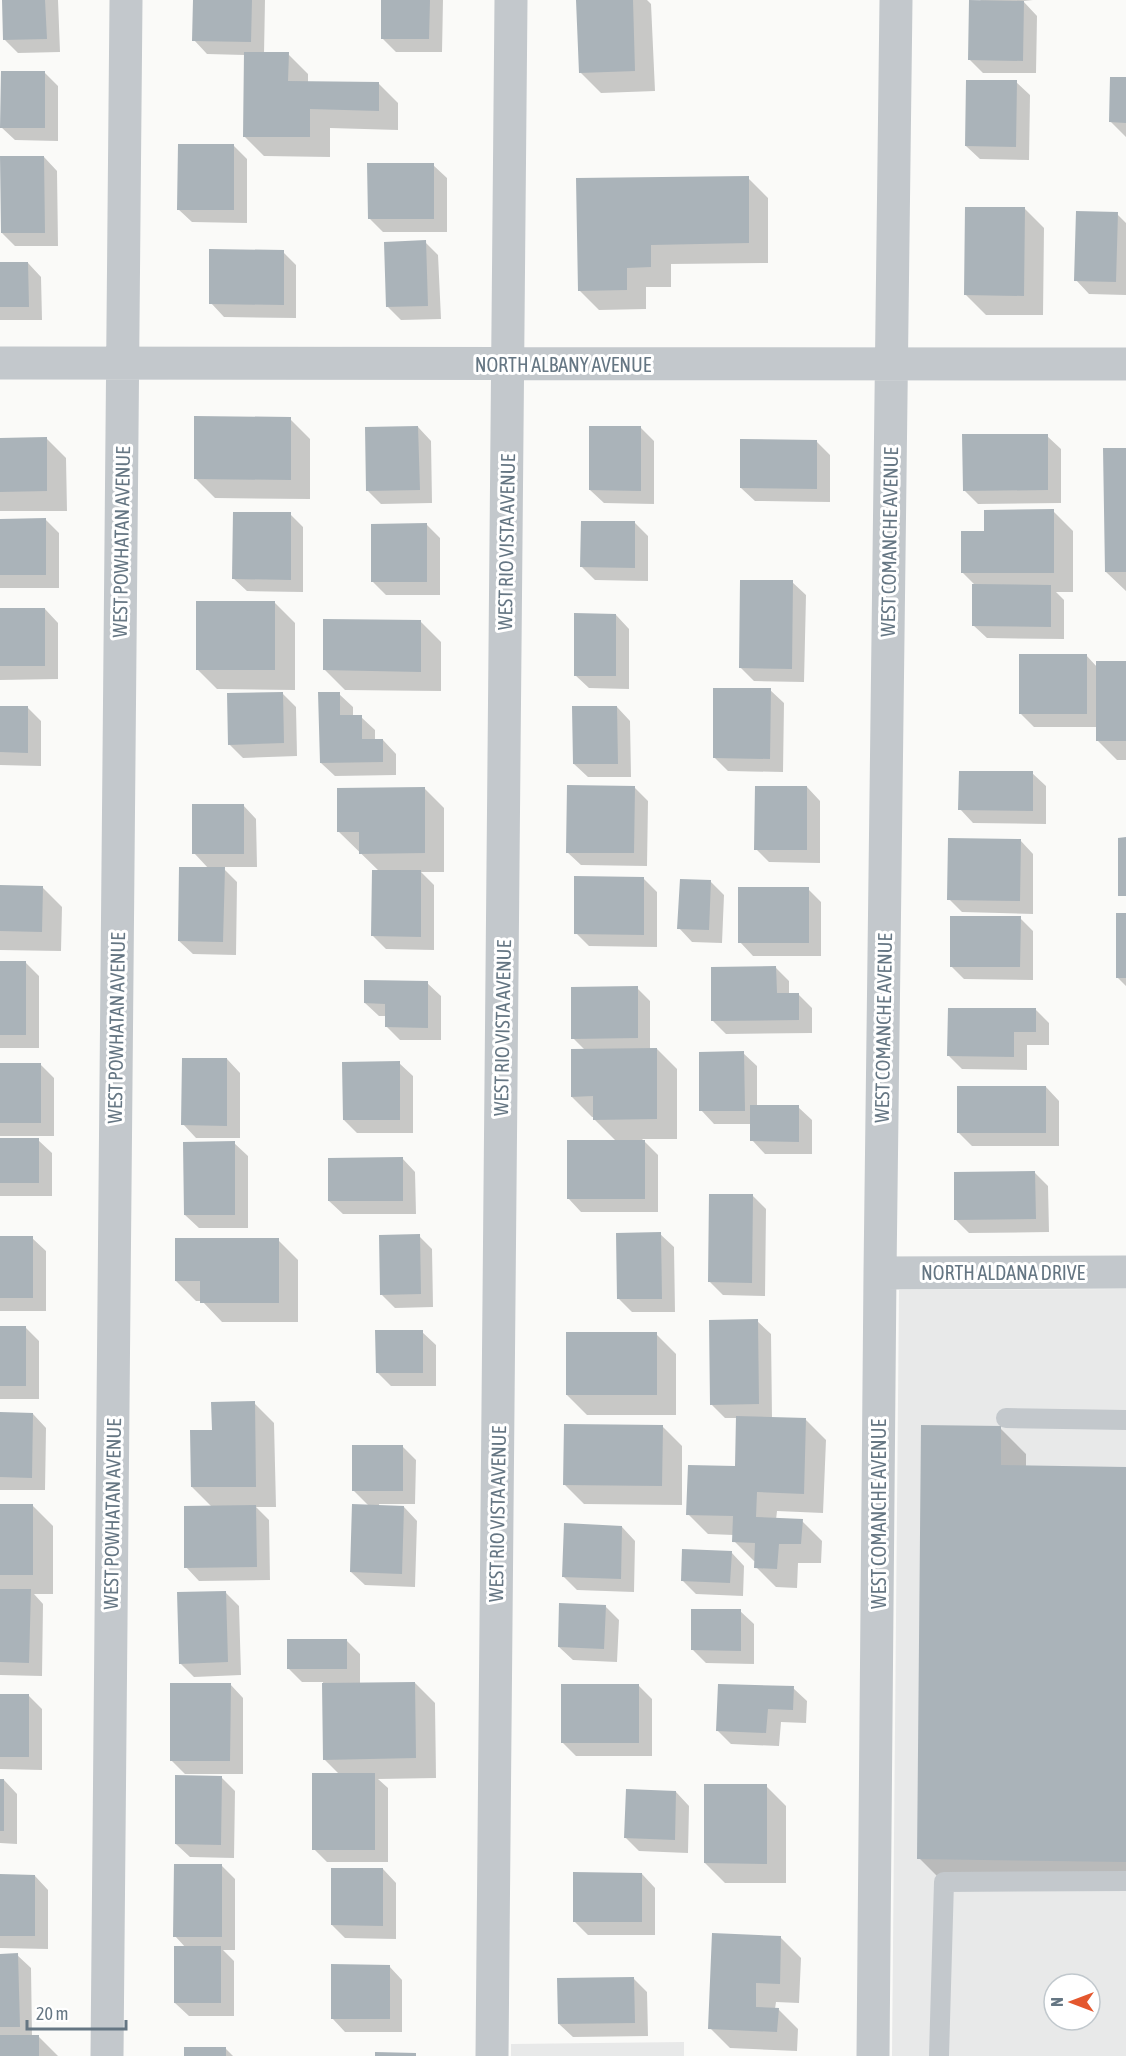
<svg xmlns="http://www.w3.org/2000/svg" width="1126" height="2056" font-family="'Asap Condensed',sans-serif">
  <rect width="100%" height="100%" fill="#fafaf8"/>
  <path fill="#e8e9e9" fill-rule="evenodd" d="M1126,1289v767h-234l7,-766zM1054,1984h36v36h-36z
    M684,2042v14h-173v-12z"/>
  <path fill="#0003" d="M3,0h55l2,52 -42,1 -13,-13z
    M195,0h70l-1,54h24l20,20v9h70l20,20v27l-68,-2v29l-66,-1 -20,-20 1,-81 -38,-1 -13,-14z
    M383,0h60l-1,52h-46l-14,-14z
    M578,0h69l4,4 4,87 -54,2 -20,-20z
    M980,0h53l-10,1 14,15 -1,57h-53l-14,-14 13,-57z
    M44,72l14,14v55l-43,-1 -14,-13z
    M1126,78v59l-15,-15z
    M1016,82l14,13 -1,65 -49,-1 -14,-13z
    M234,146l13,13v64l-55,-1 -14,-13z
    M44,157l13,14 1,75h-43l-13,-13z
    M433,165l14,13v54h-64l-13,-13z
    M748,178l20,20v65l-97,1v23h-25v22l-47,1 -20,-20z
    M1024,208l20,20 -1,87h-57l-20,-20z
    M1117,214l9,9v72l-37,-1 -13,-14z
    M425,242l13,13 3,64 -40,1 -13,-13z
    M283,252l13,13v53l-72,-1 -13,-14z
    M0,263h28l13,14 1,43h-42z
    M290,419l20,20v60l-95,-1 -20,-20z
    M418,427l13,14 1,62 -51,1 -13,-13z
    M641,428l13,13v63l-50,-1 -14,-13z
    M1047,436l14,13v54l-83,1 -14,-14z
    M46,438l20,20 1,53h-67v-72z
    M817,442l13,13v47l-75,-1 -14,-13z
    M1126,449v142l-20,-19z
    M1053,511l20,20v61h-17l8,8v39l-77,-1 -14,-13 3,-39 -14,-14 23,-40z
    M290,514l13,13v65l-56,-1 -14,-13z
    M45,519l14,14v55h-59v-68z
    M635,523l13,13v45l-53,-1 -13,-13z
    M427,525l13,13v57h-54l-13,-13z
    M792,582l14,13 -2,87 -50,-1 -14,-14z
    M275,603l20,20v67l-78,-1 -20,-20z
    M0,609h45l13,14v56l-58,1z
    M616,615l13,14v60l-40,-1 -14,-13z
    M421,622l20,20v49l-96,-1 -20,-20z
    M1086,655l11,12 29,-5v98h-9l-20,-20v-13h-63l-13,-13z
    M770,690l14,13 -1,69 -55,-1 -14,-14z
    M282,693l14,14 1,49 -54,2 -14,-14z
    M339,694l14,13v10h8l14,13v10h8l13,14v21l-61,1 -14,-13z
    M617,707l13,14 1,56h-43l-14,-13z
    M0,708h28l13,13v45l-41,-1z
    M1032,773l14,13v38l-73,-1 -13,-14z
    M807,787l13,14v62l-51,-1 -13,-13z
    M424,788l20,20v64h-23l13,13v65l-48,-1 -13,-13 7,-64 -41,-40z
    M635,788l13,13 -1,65 -66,-1 -14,-13z
    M243,805l13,14 1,48h-35l15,15 -1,73 -43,-1 -14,-13 30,-72 -15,-16z
    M1020,840l13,14v60l-71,-2 -13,-13z
    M643,878l14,14v55l-68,-1 -13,-13z
    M710,881l14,14 -2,48 -30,-1 -13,-14z
    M0,887h42l20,20 -1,44 -61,-1z
    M808,889l13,13v54h-68l-13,-14z
    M1126,915v71l-9,-9z
    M1020,918l13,13v49l-69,-1 -13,-13z
    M0,963h26l13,13v72h-39z
    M776,968l13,13v13h9l14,14v25l-86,1 -13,-13z
    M427,983l14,13v44h-41l-13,-13v-11h-8l-14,-13z
    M637,988l13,13v49l7,-1 20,20v70h-35l16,16v57h-77l-13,-14 49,-56 -22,-22v-3h-3l-20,-20 13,-47 -12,-12z
    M1036,1010l13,13v22h-22v25l-65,-1 -13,-13z
    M743,1053l14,13v41h41l14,13v34h-47l-13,-14v-16h-38l-13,-14z
    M227,1059l13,14v65h-44l-13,-14z
    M399,1063l14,13v57h-56l-13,-13z
    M0,1064h40l14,14v58h-54z
    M1046,1087l13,14v45h-87l-14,-14z
    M0,1140h38l14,13v43h-52z
    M234,1143l14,13v72h-49l-14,-13z
    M402,1158l13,14 1,42h-73l-14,-13z
    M1035,1173l13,13 1,46 -80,1 -13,-13z
    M752,1195l14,14 -1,87 -42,-1 -13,-13z
    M660,1234l14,13 1,65h-43l-14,-14z
    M419,1236l13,13 1,58 -38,1 -13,-13z
    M0,1237l32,1 14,13v60h-46z
    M278,1240l20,20v62h-76l-20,-21h-6l-20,-20z
    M757,1321l14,13 1,85 34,1 20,20 -3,73 -46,-2 -1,9 26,1 20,20 -1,22h-23l-1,25 -21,-1 -20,-20v-6h-2l-20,-20v-6l-26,-1 -20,-20 48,-46 2,-50h-13l-13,-13z
    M0,1328h26l13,13v58h-39z
    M422,1332l14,13v41h-45l-14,-14z
    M656,1334l20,20v61h-89l-20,-20z
    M254,1403l20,20 2,84h-20l13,13 1,60 -71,1 -13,-14 26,-60 -20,-20 21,-55z
    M0,1414h33l13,14 -1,62h-45z
    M662,1426l20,20v59l-98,-1 -20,-20z
    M1000,1428l26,26v13l100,2v418l-181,-3 -26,-26z
    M403,1447l13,13 -1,44h-36v2l25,1 13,14 -2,66 -50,-2 -14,-13 18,-66 -16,-16z
    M0,1506h33l20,20v68h-19l9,10 -1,72 -42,-1z
    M622,1527l13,14 -1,51 -57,-2 -14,-14z
    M731,1552l13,14 -1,30 -47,-2 -13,-13z
    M226,1593l13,13 2,69 -47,2 -14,-14z
    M605,1606l14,14 -2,42 -44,-2 -14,-13z
    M740,1611l14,13v40l-48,-1 -13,-13z
    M347,1641l13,13v30l55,-1 20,20 1,75 -58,1 10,9v74h-61l-13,-13 26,-74 -16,-16 -1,-77h-21l-14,-14z
    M230,1684l13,14v76h-58l-14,-14z
    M639,1686l13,13v57h-76l-14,-14z
    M793,1688l14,13 -1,22 -25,-1 -2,24 -48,-2 -14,-14z
    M0,1696h29l13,13v61l-42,-1z
    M221,1777l14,14 -1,67 -44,-1 -14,-13z
    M0,1780h4l13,14v50l-17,-1z
    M766,1786l20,20v77h-61l-20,-20z
    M676,1792l13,14 -1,47 -49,-2 -14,-14z
    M222,1866l13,13v71h-12l11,11v55h-45l-14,-13 11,-55 -11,-12z
    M383,1869l13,14v56l-51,-1 -13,-13z
    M642,1874l13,14v47h-67l-14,-14z
    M0,1876h35l13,14v59l-48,-1z
    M781,1938l20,20 -2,45 -23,-1 -1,7h3l20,20 -1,22 -67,-3 -20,-20z
    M0,1955h17l14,13 1,69h7l19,19h-58z
    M389,1966l13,14v52h-57l-13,-14z
    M634,1979l13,13 1,44 -75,1 -14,-13z
    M225,2048l8,8h-47z"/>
  <path fill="#aab3b9" d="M2,0h43l2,39 -44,1z
    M193,0h59l-1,42 -59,-1z
    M381,0h49l-1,39h-48z
    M576,0h57l2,71 -56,2z
    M969,0l55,1 -1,60 -55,-1z
    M244,52h45l-1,29 91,1v29l-69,-2v28h-67z
    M1,71h44v57h-45z
    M1110,77h16v46l-17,-1z
    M966,80h51l-1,67 -51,-1z
    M178,144h56v66h-57z
    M0,156h44l1,77h-44z
    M367,163h67v56h-66z
    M749,176v67l-98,2v22l-24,1v22l-49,1 -2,-113z
    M965,207h60l-1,89 -60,-1z
    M1076,211l42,1 -2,70 -42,-1z
    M426,240l2,66 -42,1 -2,-65z
    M209,249l75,1v55l-75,-1z
    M0,262h28l1,45h-29z
    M194,416l97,1v63l-97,-1z
    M418,426l2,64 -54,1 -1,-64z
    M589,426h52v65l-52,-1z
    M962,434h86v56l-85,1z
    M47,437v54l-47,1v-54z
    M740,439l77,1v49l-77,-1z
    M1103,448h23v124h-21z
    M1054,509v64h-93v-42h23v-21z
    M233,512h58v68l-59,-1z
    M46,518v57h-46v-56z
    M581,521h54v47l-55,-1z
    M427,523v59h-56v-58z
    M740,580h53l-1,89 -53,-1z
    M972,584l79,1v42l-79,-1z
    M196,601h79v69h-79z
    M0,608h45v58h-45z
    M574,613l42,1v62h-42z
    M323,619l98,1v52l-98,-2z
    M1019,654h68v60h-68z
    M1096,661h30v80h-30z
    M713,688h58l-1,71 -57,-1z
    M283,692l1,51 -56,2 -1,-52z
    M318,692h22v23h22v24h21v23l-63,1z
    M0,706h28v47l-28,-1z
    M572,706h45l1,58h-45z
    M959,771h74v40l-75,-1z
    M567,785l68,1 -1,67h-68z
    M755,786h52v64h-53z
    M425,787v66l-66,1v-22h-22v-44z
    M192,804h52v50h-52z
    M1126,837v59h-8v-58z
    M948,838l73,1 -1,62 -73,-1z
    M179,867h46l-2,75 -45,-1z
    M372,870h49v67l-50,-1z
    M574,876l70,1v58l-70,-1z
    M680,879l31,1 -2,50 -32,-1z
    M0,885l43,1 -1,46 -42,-1z
    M738,887h71v56h-71z
    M1116,913h10v65h-10z
    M950,916h71l-1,51h-70z
    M0,961h26v74h-26z
    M776,966l1,27h22v27l-88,1v-54z
    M364,980l64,1v47l-43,-1v-23l-21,-1z
    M638,986v52l-67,1v-52z
    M948,1008h88v24h-22v25l-67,-1z
    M657,1048v71l-64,1v-24l-22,1v-48z
    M744,1051l1,60h-46v-59z
    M182,1058h45v68l-46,-1z
    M400,1061v59h-57l-1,-58z
    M0,1063h41v60h-41z
    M957,1086h89v47h-89z
    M750,1105h49v37l-49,-1z
    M0,1138h39v45h-39z
    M567,1140h78v59h-78z
    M235,1141v74h-51l-1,-73z
    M403,1157v44h-75v-43z
    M1035,1171l1,48 -82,1v-48z
    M709,1194h44l-1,89 -44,-1z
    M661,1232l1,67h-45l-1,-66z
    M420,1234l1,60 -41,1 -1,-60z
    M0,1236h33v62h-33z
    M175,1238h104v65h-79v-22h-25z
    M758,1319l1,85 -49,1 -1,-85z
    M0,1326h26v60h-26z
    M375,1330h48v43h-47z
    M566,1332h91v63h-91z
    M255,1401l1,86h-65l-1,-57h22l-1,-28z
    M0,1412l33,1 -1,65 -32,-1z
    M736,1416l70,2 -2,76 -47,-2 -1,25 47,2 -2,25h-22l-2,25 -23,-1 1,-25 -23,-1 1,-26 -47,-1 2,-50 47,1z
    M564,1424l99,1 -1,61 -99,-1z
    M921,1425l80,1v39l125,2v395l-209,-3z
    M352,1445h51v46h-51z
    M0,1504h33v71h-33z
    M352,1504l52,2 -2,68 -52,-2z
    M256,1505l1,62 -73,1v-62z
    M564,1523l58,3 -1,53 -59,-2z
    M682,1549l50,2 -2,32 -49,-2z
    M0,1589h31l-2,74 -29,-1z
    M226,1591l2,71 -49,2 -2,-72z
    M559,1603l47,2 -2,44 -46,-2z
    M691,1609h50v42l-50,-1z
    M287,1639h60v30h-60z
    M415,1682l1,76 -93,2 -1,-77z
    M170,1683h61l-1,78h-60z
    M561,1684h78v59h-78z
    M718,1684l76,2 -1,24 -25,-1 -2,24 -50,-2z
    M0,1694h29v63h-29z
    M312,1773h63v77h-63z
    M175,1775l47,1 -1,69 -46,-1z
    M0,1779h4v52h-4z
    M704,1784h63v80l-63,-1z
    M626,1789l50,2 -1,49 -51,-2z
    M174,1864h48v73h-49z
    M331,1868h52v58l-52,-1z
    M573,1872l69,1v49h-69z
    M0,1874l35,1v61h-35z
    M712,1933l69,3 -1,48 -24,-1v24l23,1 -2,24 -69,-3z
    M174,1946h47v57h-47z
    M18,1953l2,74h-20v-73z
    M331,1964l59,1v54h-59z
    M634,1977l1,46 -77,1 -1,-46z
    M0,2035h39v21h-39z
    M184,2047h42v9h-42z
    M375,2052l41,1v3h-41z"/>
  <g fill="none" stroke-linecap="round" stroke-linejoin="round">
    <path stroke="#c3c8cc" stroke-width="20" d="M1006,1418l120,2
      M939,2056l5,-174 182,-1"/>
    <path stroke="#c3c8cc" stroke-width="33" d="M0,363l1126,1
      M880,1273l246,-1
      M107,2056l19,-2056
      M492,2056l19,-2056
      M873,2056l7,-783 16,-1273"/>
  </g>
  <g text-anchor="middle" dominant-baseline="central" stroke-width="6" stroke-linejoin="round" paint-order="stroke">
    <g font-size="20" fill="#657683" stroke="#fff">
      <text x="563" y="364">NORTH ALBANY AVENUE</text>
      <text transform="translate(121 542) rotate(-89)">WEST POWHATAN AVENUE</text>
      <text transform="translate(506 542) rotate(-89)">WEST RIO VISTA AVENUE</text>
      <text transform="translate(889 542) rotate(-89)">WEST COMANCHE AVENUE</text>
      <text transform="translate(116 1028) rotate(-89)">WEST POWHATAN AVENUE</text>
      <text transform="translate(502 1028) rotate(-89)">WEST RIO VISTA AVENUE</text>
      <text transform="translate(883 1028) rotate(-89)">WEST COMANCHE AVENUE</text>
      <text x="1003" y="1272">NORTH ALDANA DRIVE</text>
      <text transform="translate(112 1514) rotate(-89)">WEST POWHATAN AVENUE</text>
      <text transform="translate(497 1514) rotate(-89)">WEST RIO VISTA AVENUE</text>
      <text transform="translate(878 1514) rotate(-90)">WEST COMANCHE AVENUE</text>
    </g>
  </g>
  <g transform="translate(1072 2002) rotate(270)"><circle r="28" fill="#ffffff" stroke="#c1c8cd" stroke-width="1.5"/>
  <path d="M0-4.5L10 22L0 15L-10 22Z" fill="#e4572e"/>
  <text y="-9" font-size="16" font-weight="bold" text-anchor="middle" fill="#657683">N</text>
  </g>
  <path d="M27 2020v9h99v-9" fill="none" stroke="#657683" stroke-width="3"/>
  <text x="36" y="2020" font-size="18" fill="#657683" stroke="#ffffff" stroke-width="4.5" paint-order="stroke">20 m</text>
</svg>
